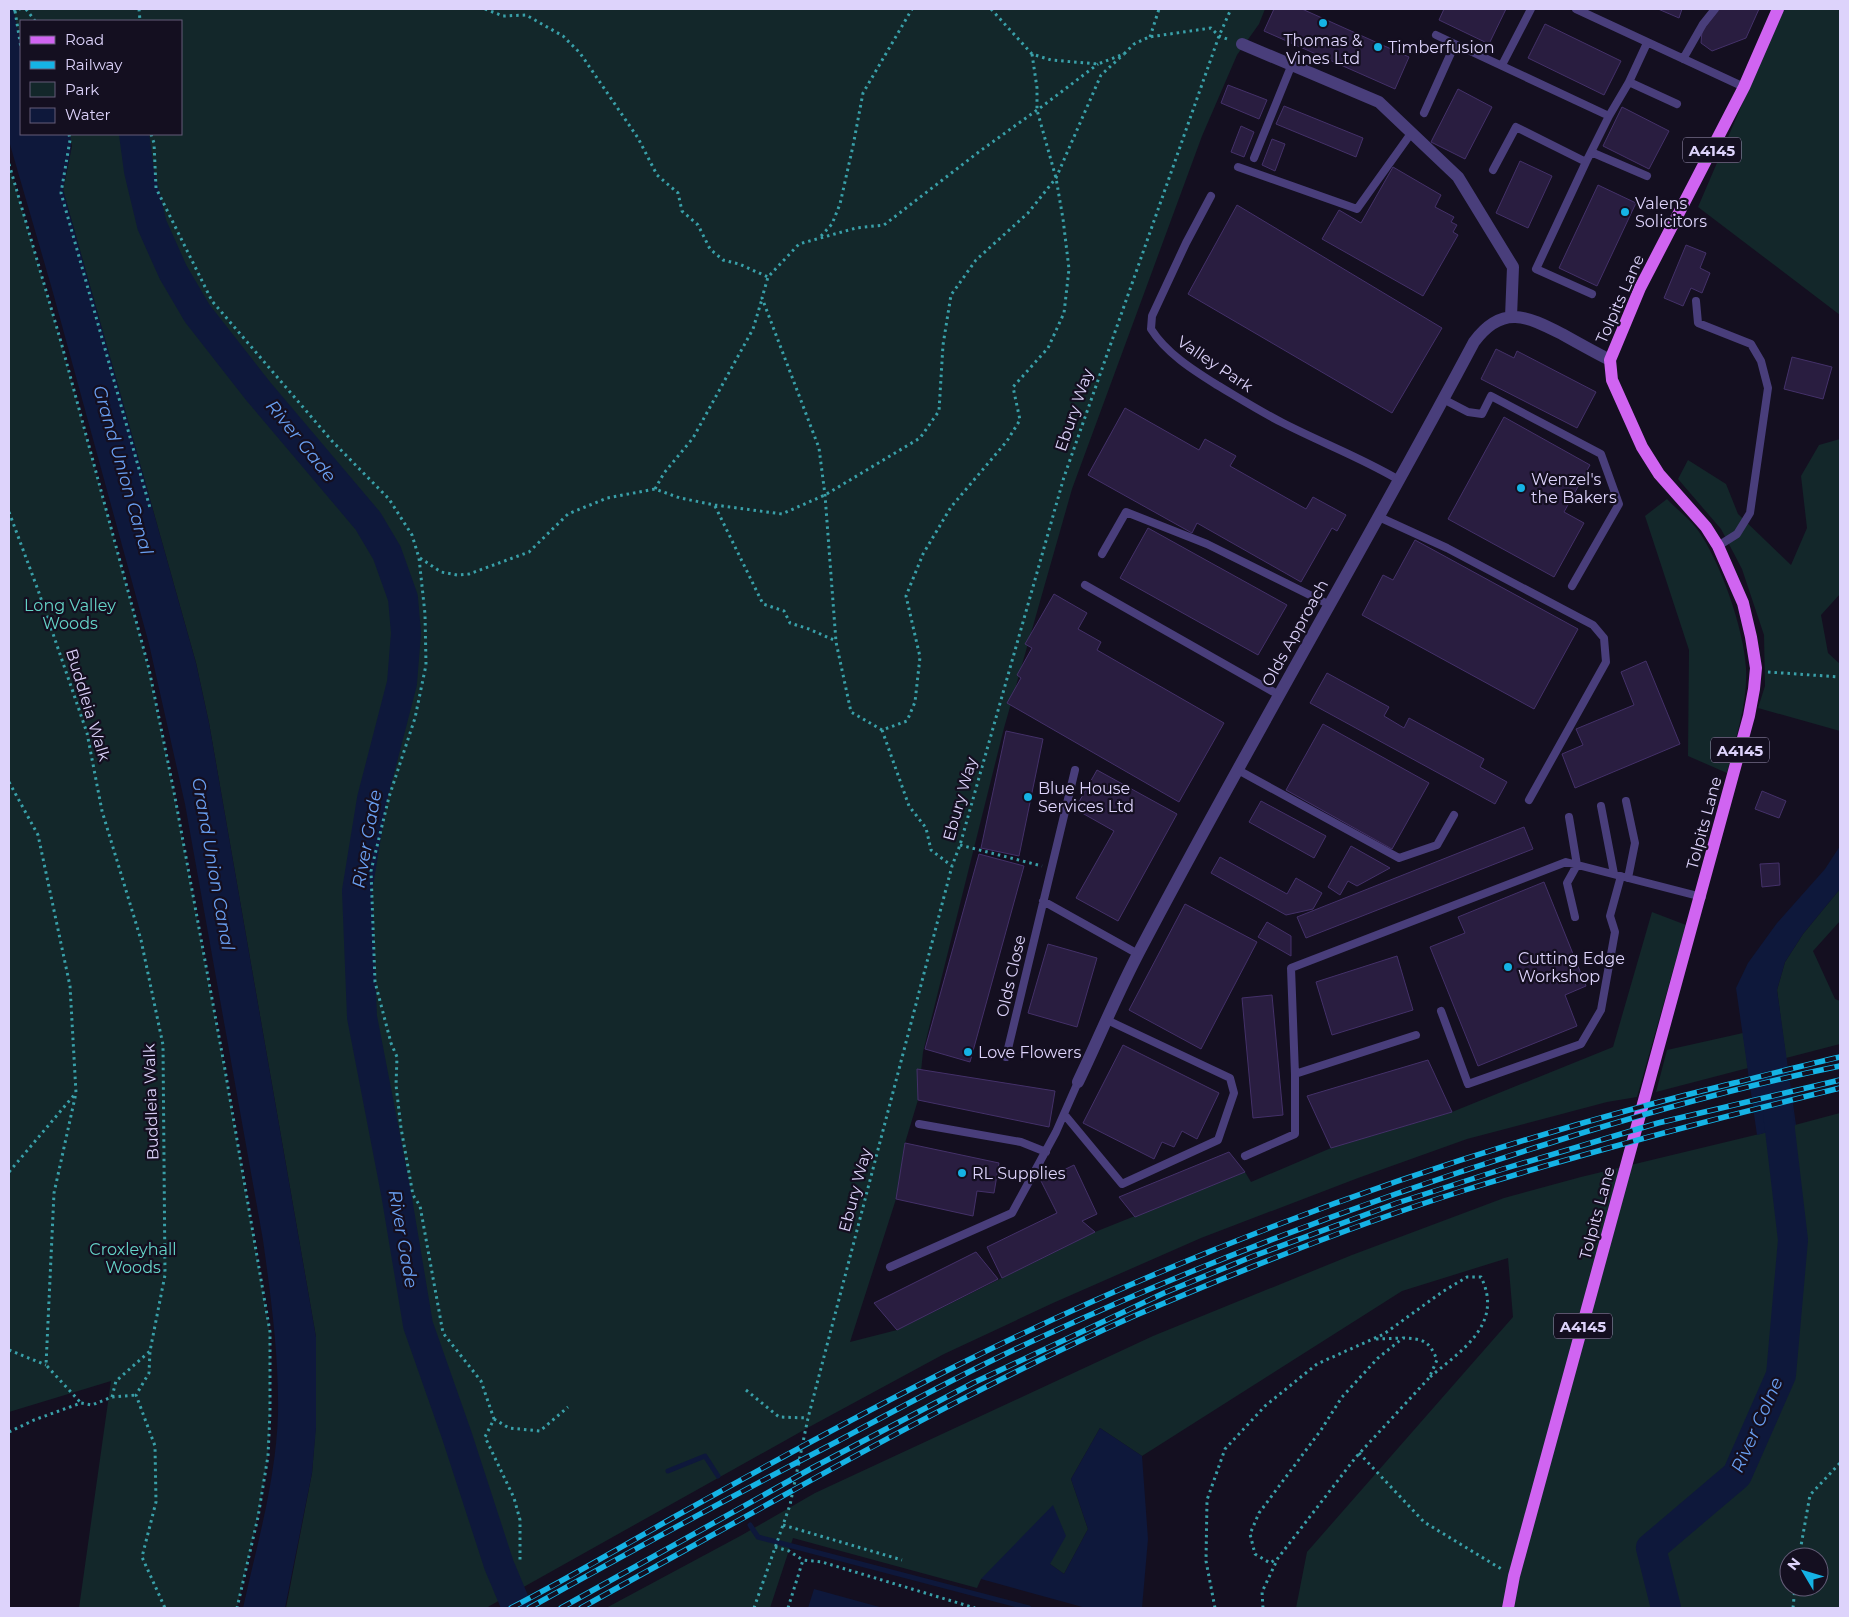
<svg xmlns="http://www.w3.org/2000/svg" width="1849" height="1617" font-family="Montserrat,sans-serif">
  <rect width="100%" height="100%" fill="#140f20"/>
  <path fill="#13272a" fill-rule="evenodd" d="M13,9h1252l-6,15 -22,31 -35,81 -130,353 -68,239 -81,324 -5,48 -13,43 -9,56 -46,143 47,-12 198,-98 150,-60 6,10 80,-34 121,-36 161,-65 39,-135 34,13 -49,172 -30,5 -140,37 -109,39 -157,60 -148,65 -109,51 -133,72 -325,182h-200l26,-135 4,-51v-85l-107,-614 -13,-60 -133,-473 9,-44 -3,-12h112v-113h-160v23z
    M1783,9h57v306l-142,-108z
    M9,164l52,178 88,327 25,123 50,272 46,268v80l-2,44 -10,61 -21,91h-158l32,-227 -102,31z
    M1840,439v155l-19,21 7,38 12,11v67l-82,-23 7,-22 -1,-51 -22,-66 -21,-40 -43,-50 10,-19 38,24 12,30 53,51 16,-37 -6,-52 18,-31z
    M1667,499c9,10 22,19 30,30 23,31 47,100 49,139 2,36 -11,71 -19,105l-39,-17 1,-106 -44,-134z
    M1840,889v32l-27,30 22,48 5,2v43l-54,14 -9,-68 8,-28 18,-28z
    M1743,1033l5,35 -92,24 11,-42z
    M1840,1113v495h-544l11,-56 206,-235 -5,-59 -106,33 -260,165 -42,-28 -29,51 17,50 -24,45 -14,-10 -69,15 -4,9 -184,-50 -23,70h-164l136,-73 73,-42 338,-157 199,-81 152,-57 77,-21 199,-48zM1789,1557h30v30h-30z"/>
  <path fill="#0e183b" d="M9,9h4l8,35v90h49c4,18 -5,37 -7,56l133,473 13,60 107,614v91l-4,45 -27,135h-42c14,-64 33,-128 35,-194 1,-58 -7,-116 -15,-174l-78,-436 -36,-160 -97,-355 -43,-148z
    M1840,846v43l-37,45 -18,28 -8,28 19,135 -39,10 -21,-147 12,-25 29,-40 48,-54z
    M1100,1428l42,28 6,83 -6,69h-56l-105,-29 72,-74 13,31 -16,28 14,10 24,-45 -17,-50z
    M814,1589l69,19h-75z"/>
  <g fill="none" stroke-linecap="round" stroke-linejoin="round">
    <path stroke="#0e183b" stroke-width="5" d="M668,1471l37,-15 13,20
      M750,1525l8,12 271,71"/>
    <path stroke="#0e183b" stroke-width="30" d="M134,134l5,37 13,54 21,47 24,41 61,78 110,130 19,32 16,45 3,35 -4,50 -30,116 -15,92 5,126 34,176 22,132 39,111 42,129 18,43
      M1666,1608l-15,-60 86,-73 44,-100 12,-135 -15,-127"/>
  </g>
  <path fill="#291d40" stroke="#443169" d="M1274,9h28l107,48 -14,32 -131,-58z
    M1444,9h62l-17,35 -50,-24z
    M1658,9h24l-3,9z
    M1719,9h40l-13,29 -34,13 -11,-8 1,-12z
    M1545,24l76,37 -17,34 -76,-37z
    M1228,85l39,15 -8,19 -38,-16z
    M1458,89l34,18 -27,52 -34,-17z
    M1284,106l79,32 -7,19 -80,-33z
    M1622,107l47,24 -20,38 -46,-23z
    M1241,126l13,6 -10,25 -13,-5z
    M1272,139l13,5 -10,27 -13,-6z
    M1520,161l32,15 -24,52 -32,-15z
    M1393,167l48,28 -6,12 19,10 -3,5 6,3 -4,7 5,3 -35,61 -101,-57 17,-29 22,13z
    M1598,185l38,18 -39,83 -38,-18z
    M1237,205l205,123 -50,85 -204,-119z
    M1686,245l20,8 -6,15 10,5 -8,20 -11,-5 -8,18 -19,-8z
    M1496,349l18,9 3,-7 79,41 -19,36 -96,-49z
    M1792,357l40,10 -9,32 -39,-10z
    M1125,408l74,42 6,-11 31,17 -6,10 76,43 7,-12 33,18 -9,16 -5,-3 -31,54 -104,-59 -5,10 -104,-58z
    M1504,417l86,48 -26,47 20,11 -30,54 -106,-58z
    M1148,528l139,77 -29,50 -138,-77z
    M1415,540l163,89 -44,80 -172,-94 21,-40 10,5z
    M1054,594l33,19 -9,16 23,13 -4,8 127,73 -45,79 -172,-99 14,-25 -4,-3 15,-27 -7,-4z
    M1646,661l34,83 -105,44 -13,-34 21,-9 -7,-16 58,-24 -13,-33z
    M1327,673l62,34 -5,9 20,12 5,-10 75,41 -4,8 27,15 -12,22 -185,-101z
    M1323,724l106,59 -37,66 -106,-59z
    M1006,731l37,8 -24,117 -38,-8z
    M1097,770l80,44 -59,107 -42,-23 38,-67 -39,-22z
    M1762,791l24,10 -7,17 -24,-9z
    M1261,801l65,35 -12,22 -65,-36z
    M1524,827l9,22 -227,89 -9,-21z
    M1351,846l39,22 -33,18 -9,-5 -8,14 -12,-8z
    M979,854l45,12 -54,196 -45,-13z
    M1220,857l67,37 9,-16 26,15 -9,16 -27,6 -75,-42z
    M1779,863l1,22 -18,2 -2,-23z
    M1544,882l42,104 -21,9 12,31 -99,40 -48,-119 35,-14 -7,-16z
    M1185,904l72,38 -56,107 -72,-39z
    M1267,922l24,14v20l-33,-19z
    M1048,944l49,14 -20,69 -49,-14z
    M1397,956l16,54 -81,25 -16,-53z
    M1272,995l11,120 -30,3 -11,-120z
    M1123,1045l96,48 -22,46 -15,-8 -8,16 -12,-5 -8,17 -71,-36z
    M1428,1060l24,52 -121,36 -24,-52z
    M917,1069l138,22 -6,36 -131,-27z
    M905,1143l94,20 -5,30 -17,-2 -4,25 -77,-17z
    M1229,1152l16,20 -110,45 -16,-20z
    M1074,1165l23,49 -15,7 13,11 -93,46 -15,-31 70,-34 -16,-32z
    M976,1252l22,27 -101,51 -23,-27z"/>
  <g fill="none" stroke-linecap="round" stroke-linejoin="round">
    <path stroke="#39a0a9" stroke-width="3" stroke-dasharray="2.5 4" stroke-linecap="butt" d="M14,9l1,2 5,-2
      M26,9l9,12
      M139,9l1,12
      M485,9l18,7 23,-1 37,21 17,17 58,85 19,37 21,18 4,18 16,14 12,24 13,11 16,4 29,13
      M991,9l41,45 19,6 47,4 26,-10 10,-10 15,-7 62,-9 8,8 11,4
      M15,11l6,37
      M1150,37l9,-28
      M1032,54l5,34v22l19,68 7,41 6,50 -5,44 -16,35 -35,39 7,33 -13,21 -56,66 -28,47 -17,42 14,61 -5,45 -8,19 -25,9 -31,-18 -15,-70 -11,-147 -6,-47 -57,-150 6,-21 31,-33 57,-16 28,-3 96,-74 57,-41 3,-2 58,-44
      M69,134l1,6 -9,53 89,315
      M151,134l3,9 2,45 56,113 120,140 57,58 23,36 7,23 6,56 1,51 -11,53 -26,79 -18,74 4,111 16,61 6,14 -1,28 5,43 12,67 7,11 23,127 38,48 13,38 -9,18 29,61 6,22v40
      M9,164l52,178 88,327 25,123 50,272 46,268v80l-2,44 -10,61 -21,91
      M821,236l11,-12 8,-20 13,-58 10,-53 49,-84
      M655,489l9,-16 29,-35 60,-109 9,-30
      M715,506l48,98 21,7 6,12 19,6 27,12
      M9,512l29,78 49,143 15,78 39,129 22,105 2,230 -15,76 -1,22 -13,22 19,51 1,56 -14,55 23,51
      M420,558l21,14 16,3 12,-1 60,-22 39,-38 39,-16 48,-9 25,9 35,7 67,9 43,-19 95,-57 19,-27 4,-66 8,-50 25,-35 52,-47 28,-35 45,-103 23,-21
      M1768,672l72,5
      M882,730l27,76 17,22 5,22 21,16
      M9,782l29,53 32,151 6,107 -22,100 -8,172 35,38
      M960,845l82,21
      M9,1172l66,-78
      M1376,1339l26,-1
      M9,1350l37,15
      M746,1390l33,27 29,1
      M112,1397l4,-16 34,-30
      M494,1419l15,9 31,3 28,-24
      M9,1432l25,-12 47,-17 11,2 20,-8 24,-2
      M1359,1453l65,69 79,48
      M783,1525l119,35
      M775,1547l14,4 14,9
      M1799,1557l11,-62 30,-32
      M754,1608l36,-103 18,-87 144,-552 8,-21 104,-368 155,-441 12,-27
      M788,1608l15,-48 19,2 153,46
      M1215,1608l-9,-47 1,-61 18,-51 40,-43 52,-42 67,-30 58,-42 25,-15h14c23,47 -19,73 -51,100
      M1263,1608l-1,-16 16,-34 78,-101 73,-79 8,-18c-8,-20 -14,-21 -34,-22l-25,20 -36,39 -21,33 -62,83 -9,21 5,20 15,9 8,-5
      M1793,1608l2,-21"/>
    <path stroke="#493e7b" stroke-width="8" d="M1576,9l168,78
      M1436,35l19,9
      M1683,59l20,-35 12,-15
      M1502,65l29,-56
      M1629,82l48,22
      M1424,113l31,-69 154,72
      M1591,152l56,24
      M1254,158l38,-94
      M1238,167l119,42 55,-77
      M1493,170l23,-43 70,35
      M1211,196l-25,47 -34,73 -1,13c15,24 42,41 66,56 22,13 44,27 66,38 39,20 79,35 116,57
      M1592,294l-56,-25 50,-107 23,-46 20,-34 18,-39
      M1696,301l2,22 53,21 10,17 7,27 -18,125 -13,21 -19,12
      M1443,399l25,13 14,2 9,-18 110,58 18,50 -47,82
      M1379,517l68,31 146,77 11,13 2,24 -77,138
      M1102,554l24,-42 81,32 123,61
      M1085,585l194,110
      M1238,770l161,88 38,-13 17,-30
      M1626,801l9,42 -7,35
      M1601,806l13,68
      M1569,817l8,48 -10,18 8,34
      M1043,901l95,53
      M1441,1011l27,73 113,-40 20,-34 14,-78 -5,-16 11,-40
      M1416,1035l-121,39 -4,-106 275,-106 136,35
      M1006,1057l69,-287
      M1064,1114l58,70 96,-44 16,-47 -4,-15 -123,-58
      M919,1124l102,18 25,10
      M1245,1156l50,-22v-60
      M890,1267l122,-54 44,-81 22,-50"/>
    <path stroke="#493e7b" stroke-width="12" d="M1242,44l137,58 79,75 55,90 -2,50
      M1078,1082c21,-44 39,-88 61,-130 108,-206 226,-405 335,-610 28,-38 53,-26 88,-8 16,9 32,18 48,26"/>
    <path stroke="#d064f1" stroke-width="12" d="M1508,1608l6,-32c79,-286 159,-572 235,-860l5,-27 2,-21 -5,-31 -8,-34 -25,-57 -12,-19 -47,-53 -17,-27 -30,-67 -2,-20 30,-72 104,-201 34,-78"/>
    <g stroke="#15b3e5" stroke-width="5.5">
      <path id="rail" d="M511,1608c56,-29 110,-61 165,-92 93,-52 186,-103 282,-151 247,-123 508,-217 776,-282 36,-9 71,-18 106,-26
        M529,1608c102,-57 205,-113 309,-167 69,-37 139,-75 210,-107 163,-75 331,-138 502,-191 95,-30 192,-57 290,-77
        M561,1608l253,-141 159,-84 191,-90 87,-36 146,-54 106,-34 155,-46 182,-43
        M581,1608c66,-37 132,-73 198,-110 117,-65 234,-128 355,-182 107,-46 217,-90 328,-125 125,-39 251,-72 378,-103"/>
    </g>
    <use href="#rail" stroke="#140f20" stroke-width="4" stroke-dasharray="11" stroke-linecap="butt"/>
  </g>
  <g fill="#15b3e5" stroke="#140f20" stroke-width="2">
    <circle cx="1323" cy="23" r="5"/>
    <circle cx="1378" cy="47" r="5"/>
    <circle cx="1625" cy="212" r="5"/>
    <circle cx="1521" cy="488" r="5"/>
    <circle cx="1028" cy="797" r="5"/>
    <circle cx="1508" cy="967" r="5"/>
    <circle cx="968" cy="1052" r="5"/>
    <circle cx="962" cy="1173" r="5"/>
  </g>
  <g text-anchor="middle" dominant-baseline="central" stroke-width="4.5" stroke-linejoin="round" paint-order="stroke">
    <g fill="#140f20" stroke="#a198b9" stroke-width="1">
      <rect x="1683" y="137.5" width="58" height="25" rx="4"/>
      <rect x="1711" y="737.5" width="58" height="25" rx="4"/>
      <rect x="1554" y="1313.5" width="58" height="25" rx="4"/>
    </g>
    <g font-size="15" font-weight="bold" fill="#ddd3fb">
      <text x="1712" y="150">A4145</text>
      <text x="1740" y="750">A4145</text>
      <text x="1583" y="1326">A4145</text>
    </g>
    <g font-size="16" fill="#ddd3fb" stroke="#140f20" text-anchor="start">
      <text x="1323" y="40" text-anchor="middle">Thomas &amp;<tspan x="1323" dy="18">Vines Ltd</tspan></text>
      <text x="1388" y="47">Timberfusion</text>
      <text x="1635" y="203">Valens<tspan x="1635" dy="18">Solicitors</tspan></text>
      <text x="1531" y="479">Wenzel's<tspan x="1531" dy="18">the Bakers</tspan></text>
      <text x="1038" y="788">Blue House<tspan x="1038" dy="18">Services Ltd</tspan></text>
      <text x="1518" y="958">Cutting Edge<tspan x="1518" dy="18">Workshop</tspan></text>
      <text x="978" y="1052">Love Flowers</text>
      <text x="972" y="1173">RL Supplies</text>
    </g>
    <g font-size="16" fill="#ddd3fb" stroke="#140f20">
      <text transform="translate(1620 299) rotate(-66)">Tolpits Lane</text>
      <text transform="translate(1215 364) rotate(34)">Valley Park</text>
      <text transform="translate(1074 410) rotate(-71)">Ebury Way</text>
      <text transform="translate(1295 633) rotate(-61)">Olds Approach</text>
      <text transform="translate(88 705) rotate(73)">Buddleia Walk</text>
      <text transform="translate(960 799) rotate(-74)">Ebury Way</text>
      <text transform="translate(1704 823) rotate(-75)">Tolpits Lane</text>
      <text transform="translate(1011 976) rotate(-77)">Olds Close</text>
      <text transform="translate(151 1102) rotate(-92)">Buddleia Walk</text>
      <text transform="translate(855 1190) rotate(-75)">Ebury Way</text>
      <text transform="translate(1597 1213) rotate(-75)">Tolpits Lane</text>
    </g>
    <g font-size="16" fill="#65d4c8" stroke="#140f20">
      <text x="70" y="605">Long Valley<tspan x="70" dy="18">Woods</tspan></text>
      <text x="133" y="1249">Croxleyhall<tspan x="133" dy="18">Woods</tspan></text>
    </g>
    <g font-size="18" font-style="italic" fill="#6aa0f2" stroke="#140f20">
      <text transform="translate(301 441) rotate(51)">River Gade</text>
      <text transform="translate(123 470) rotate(74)">Grand Union Canal</text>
      <text transform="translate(367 839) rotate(-80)">River Gade</text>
      <text transform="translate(213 864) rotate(80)">Grand Union Canal</text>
      <text transform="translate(403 1239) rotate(80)">River Gade</text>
      <text transform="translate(1757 1425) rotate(-66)">River Colne</text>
    </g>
  </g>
  <rect width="1849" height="1617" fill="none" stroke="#ddd3fb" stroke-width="20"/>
  <rect x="20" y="20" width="162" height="115" fill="#140f20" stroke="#645d78"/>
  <rect x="30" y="36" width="25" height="8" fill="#d064f1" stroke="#645d78"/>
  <text x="65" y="45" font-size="15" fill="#ddd3fb">Road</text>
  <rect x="30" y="61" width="25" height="8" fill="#15b3e5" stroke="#645d78"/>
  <text x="65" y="70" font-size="15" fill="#ddd3fb">Railway</text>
  <rect x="30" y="82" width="25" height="15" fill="#13272a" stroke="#645d78"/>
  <text x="65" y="95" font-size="15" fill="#ddd3fb">Park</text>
  <rect x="30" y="108" width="25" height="15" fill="#0e183b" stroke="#645d78"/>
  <text x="65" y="120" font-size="15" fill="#ddd3fb">Water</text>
  <g transform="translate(1804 1572) rotate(308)"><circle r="24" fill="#140f20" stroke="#645d78"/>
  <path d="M0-4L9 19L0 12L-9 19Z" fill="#15b3e5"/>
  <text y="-8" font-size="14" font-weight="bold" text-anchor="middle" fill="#ddd3fb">N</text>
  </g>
</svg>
